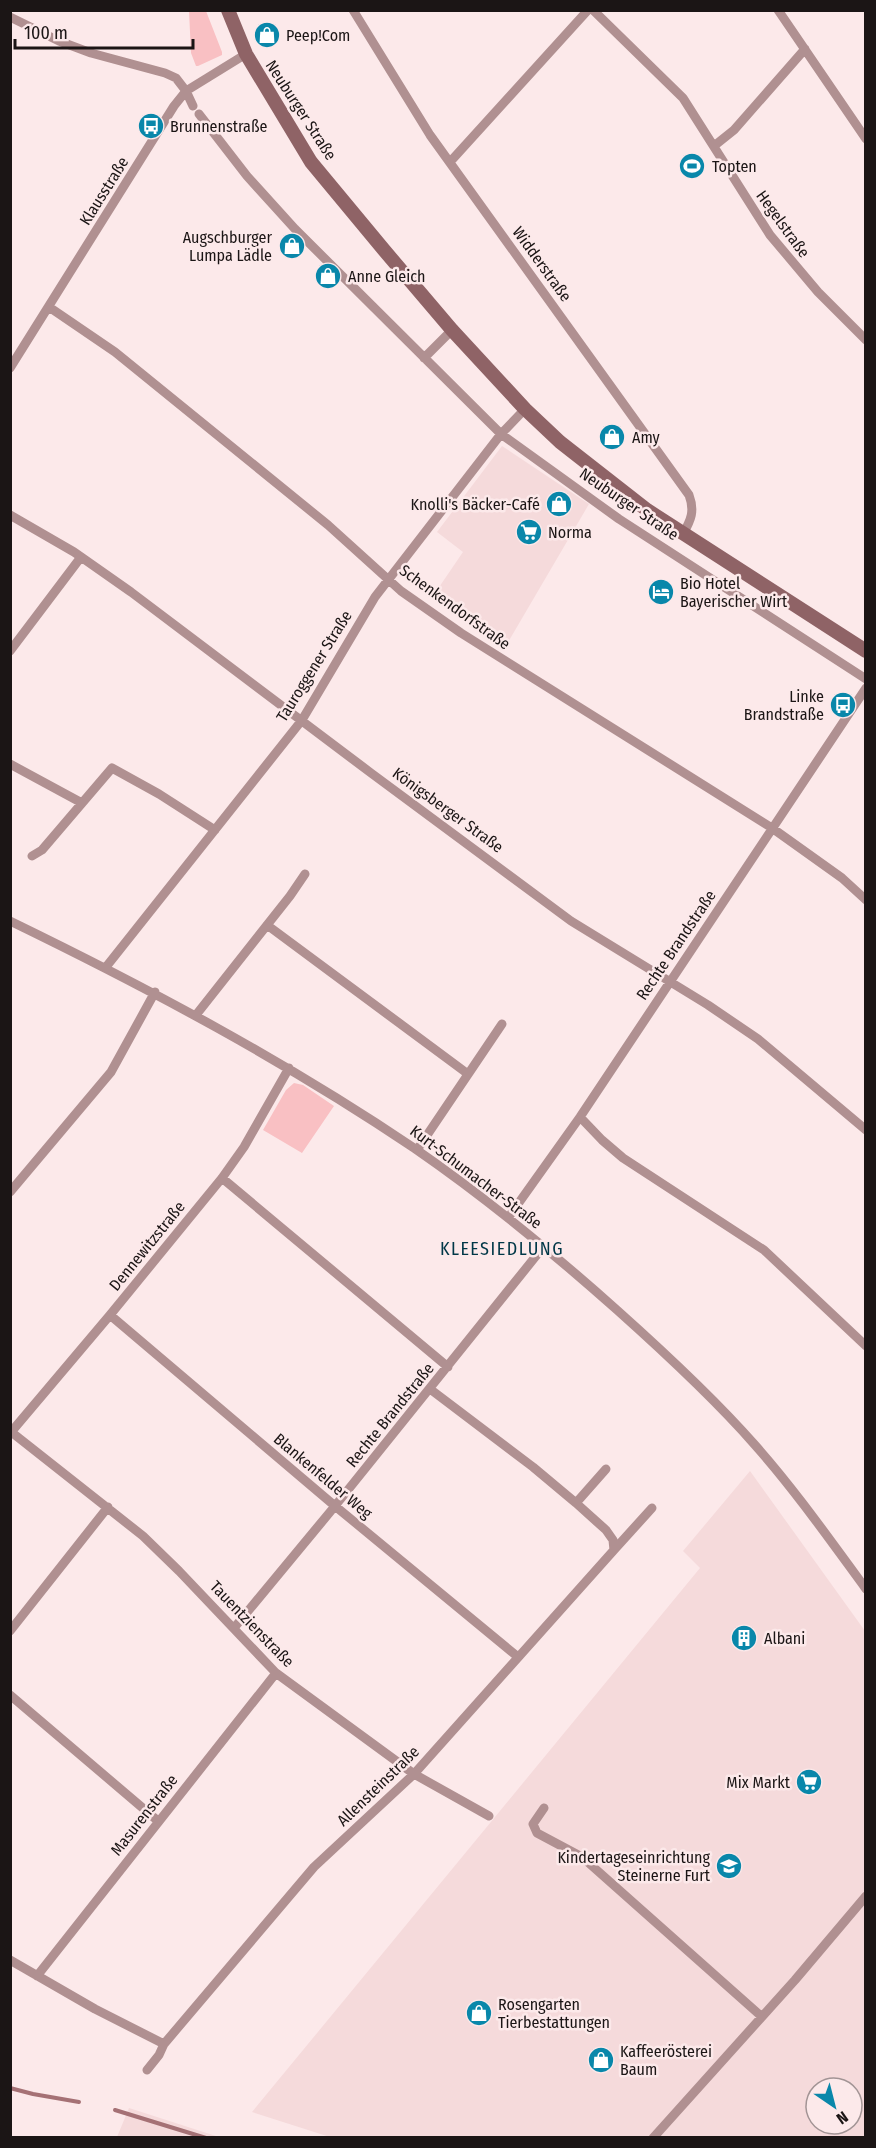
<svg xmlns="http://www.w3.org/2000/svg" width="876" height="2148" font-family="'Fira Sans Condensed',sans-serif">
  <rect width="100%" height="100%" fill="#fce9ea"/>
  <path fill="#f5dadb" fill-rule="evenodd" d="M502,446l87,58 -85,145 -73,-50 32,-47 -26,-20z
    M750,1471l115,160v506l-532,1 -81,-26 448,-544 -17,-17zM816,2088h36v36h-36z
    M129,2108l90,29h-102z"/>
  <path fill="#f9c0c3" d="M189,11h17l16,41v3l-24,11h-2l-5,-13z
    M294,1083l9,2 31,21 -32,47 -39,-23 23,-40z"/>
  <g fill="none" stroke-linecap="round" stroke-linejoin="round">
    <path stroke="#a57175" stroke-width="4" d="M10,2088l23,6 46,8
      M115,2110l91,28"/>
    <path stroke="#b09091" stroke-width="9" d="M353,10l77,125 259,360c6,16 2,25 -6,39
      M593,10l90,88 87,137 48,57 48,48
      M778,10l88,129
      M10,17l49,24 32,12 74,20 11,5 10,13 7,15
      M199,114l48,62 48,53 206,205 118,85 247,160
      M714,146l20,-16 71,-81
      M450,162l138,-152
      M49,307l66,45 213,173 73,66 60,42 311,195 70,50 24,22
      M424,358l28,-28
      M10,368l164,-262 12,-15 60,-37
      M10,515l64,37 57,40 240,181 200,148 137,84 50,34 108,91
      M10,651l71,-94
      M10,764l72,39
      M32,856l10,-6 70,-82 47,26 56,36
      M10,921c140,68 275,140 404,227 71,49 138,104 203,162 47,42 96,87 138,135 40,45 75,95 111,144
      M267,925l201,149
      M106,967l196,-247 73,-123 126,-163 24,-25
      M196,1015l94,-119 15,-22
      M580,1117l22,23 21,18 141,92 102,96
      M417,1150l85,-126
      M222,1178l226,189
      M10,1192l101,-120 44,-80
      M508,1218l72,-101 286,-429
      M110,1315l225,191 183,151
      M10,1431l133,105 36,35 97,102 138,101 75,42
      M12,1431l98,-116 112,-137 22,-31 45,-79
      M576,1503l30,-34
      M614,1550l38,-42
      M234,1628l101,-122 209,-260
      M10,1631l98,-124
      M10,1695l148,126
      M544,1808l-11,16 4,9 45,24 179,159
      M10,1960l85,49 69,35
      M37,1976l239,-303
      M147,2070l12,-15 5,-11 150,-177 100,-93 200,-224 -1,-10 -7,-10 -30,-27 -43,-36 -103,-78
      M653,2138l142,-158 71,-84"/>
    <path stroke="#8f6366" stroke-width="14" d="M228,10l18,44 65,108 73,88 68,80 73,79 35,33 87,68 219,141"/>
  </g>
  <defs>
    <g id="shop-disc" transform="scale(1.35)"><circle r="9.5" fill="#0987aa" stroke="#fce9ea"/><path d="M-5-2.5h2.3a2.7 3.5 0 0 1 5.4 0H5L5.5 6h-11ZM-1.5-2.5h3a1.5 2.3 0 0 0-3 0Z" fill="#fff"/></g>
    <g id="bus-disc" transform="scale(1.35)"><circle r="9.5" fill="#0987aa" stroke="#fce9ea"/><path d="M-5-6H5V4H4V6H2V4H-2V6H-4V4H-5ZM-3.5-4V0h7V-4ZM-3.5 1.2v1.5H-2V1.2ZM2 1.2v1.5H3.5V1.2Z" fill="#fff"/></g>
    <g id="stadium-disc" transform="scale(1.35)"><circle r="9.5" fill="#0987aa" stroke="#fce9ea"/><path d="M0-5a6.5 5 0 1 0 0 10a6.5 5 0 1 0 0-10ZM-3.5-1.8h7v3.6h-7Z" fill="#fff"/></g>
    <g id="supermarket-disc" transform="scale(1.35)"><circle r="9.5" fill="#0987aa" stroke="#fce9ea"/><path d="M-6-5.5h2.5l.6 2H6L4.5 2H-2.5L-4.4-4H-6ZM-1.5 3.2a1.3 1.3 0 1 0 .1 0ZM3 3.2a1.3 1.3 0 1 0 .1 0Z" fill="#fff"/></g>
    <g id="hotel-disc" transform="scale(1.35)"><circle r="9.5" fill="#0987aa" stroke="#fce9ea"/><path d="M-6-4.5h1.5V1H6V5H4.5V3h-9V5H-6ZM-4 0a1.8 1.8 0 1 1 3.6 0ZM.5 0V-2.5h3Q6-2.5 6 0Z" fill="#fff"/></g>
    <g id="building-disc" transform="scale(1.35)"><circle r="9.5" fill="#0987aa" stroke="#fce9ea"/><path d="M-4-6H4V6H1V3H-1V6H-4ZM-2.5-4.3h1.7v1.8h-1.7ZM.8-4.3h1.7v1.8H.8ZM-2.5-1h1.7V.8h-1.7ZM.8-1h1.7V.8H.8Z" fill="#fff"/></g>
    <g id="school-disc" transform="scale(1.35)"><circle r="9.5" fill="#0987aa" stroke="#fce9ea"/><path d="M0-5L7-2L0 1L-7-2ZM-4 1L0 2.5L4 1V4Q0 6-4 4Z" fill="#fff"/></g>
  </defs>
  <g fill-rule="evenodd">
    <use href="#shop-disc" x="267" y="35"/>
    <use href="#bus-disc" x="151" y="126"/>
    <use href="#stadium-disc" x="692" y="166"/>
    <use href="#shop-disc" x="292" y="246"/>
    <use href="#shop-disc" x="328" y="276"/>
    <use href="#shop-disc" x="612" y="437"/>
    <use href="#shop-disc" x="559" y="504"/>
    <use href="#supermarket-disc" x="529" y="532"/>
    <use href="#hotel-disc" x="661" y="592"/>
    <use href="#bus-disc" x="843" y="705"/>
    <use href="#building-disc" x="744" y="1638"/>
    <use href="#supermarket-disc" x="809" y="1782"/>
    <use href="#school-disc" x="729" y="1866"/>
    <use href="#shop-disc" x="479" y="2013"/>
    <use href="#shop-disc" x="601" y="2060"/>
  </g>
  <g text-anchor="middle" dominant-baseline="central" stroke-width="5" stroke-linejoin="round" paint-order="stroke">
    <g font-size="16" fill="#1b1515" stroke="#fce9ea" text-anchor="start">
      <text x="286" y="35">Peep!Com</text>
      <text x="170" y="126">Brunnenstraße</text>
      <text x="712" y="166">Topten</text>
      <text x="272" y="237" text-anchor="end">Augschburger<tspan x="272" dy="18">Lumpa Lädle</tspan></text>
      <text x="348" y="276">Anne Gleich</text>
      <text x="632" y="437">Amy</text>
      <text x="540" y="504" text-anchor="end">Knolli's Bäcker-Café</text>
      <text x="548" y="532">Norma</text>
      <text x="680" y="583">Bio Hotel<tspan x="680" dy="18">Bayerischer Wirt</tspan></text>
      <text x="824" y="696" text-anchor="end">Linke<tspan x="824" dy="18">Brandstraße</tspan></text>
      <text x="764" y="1638">Albani</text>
      <text x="790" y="1782" text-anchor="end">Mix Markt</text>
      <text x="710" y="1857" text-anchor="end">Kindertageseinrichtung<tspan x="710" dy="18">Steinerne Furt</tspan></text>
      <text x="498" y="2004">Rosengarten<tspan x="498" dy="18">Tierbestattungen</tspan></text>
      <text x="620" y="2051">Kaffeerösterei<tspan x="620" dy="18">Baum</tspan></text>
    </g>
    <g font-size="16" fill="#1b1515" stroke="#fce9ea">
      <text transform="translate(301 110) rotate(57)">Neuburger Straße</text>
      <text transform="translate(104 191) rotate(-58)">Klausstraße</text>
      <text transform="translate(783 224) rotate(54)">Hegelstraße</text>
      <text transform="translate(542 264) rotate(54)">Widderstraße</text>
      <text transform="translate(629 504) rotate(34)">Neuburger Straße</text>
      <text transform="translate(455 607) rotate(36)">Schenkendorfstraße</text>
      <text transform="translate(314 666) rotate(-58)">Tauroggener Straße</text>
      <text transform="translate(448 810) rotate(36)">Königsberger Straße</text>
      <text transform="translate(676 945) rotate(-56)">Rechte Brandstraße</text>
      <text transform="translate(476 1177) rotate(37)">Kurt-Schumacher-Straße</text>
      <text transform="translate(147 1246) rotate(-51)">Dennewitzstraße</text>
      <text transform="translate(390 1415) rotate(-51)">Rechte Brandstraße</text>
      <text transform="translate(323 1476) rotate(40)">Blankenfelder Weg</text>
      <text transform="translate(252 1624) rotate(46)">Tauentzienstraße</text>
      <text transform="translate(378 1786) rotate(-44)">Allensteinstraße</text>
      <text transform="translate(144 1815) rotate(-52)">Masurenstraße</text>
    </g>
    <g font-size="18" letter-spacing="1.5" fill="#003747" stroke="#fce9ea">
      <text x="502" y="1249">KLEESIEDLUNG</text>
    </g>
  </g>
  <rect width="876" height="2148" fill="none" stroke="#1b1515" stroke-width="24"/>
  <g transform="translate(834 2106) rotate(145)"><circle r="28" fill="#fce9ea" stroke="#a29495" stroke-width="1.5"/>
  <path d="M0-4.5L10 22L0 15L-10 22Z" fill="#0987aa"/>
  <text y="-9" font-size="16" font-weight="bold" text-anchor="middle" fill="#1b1515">N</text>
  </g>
  <path d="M15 39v9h178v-9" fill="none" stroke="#1b1515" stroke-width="3"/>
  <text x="24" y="39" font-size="18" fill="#1b1515" stroke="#fce9ea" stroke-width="4.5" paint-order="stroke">100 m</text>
</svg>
